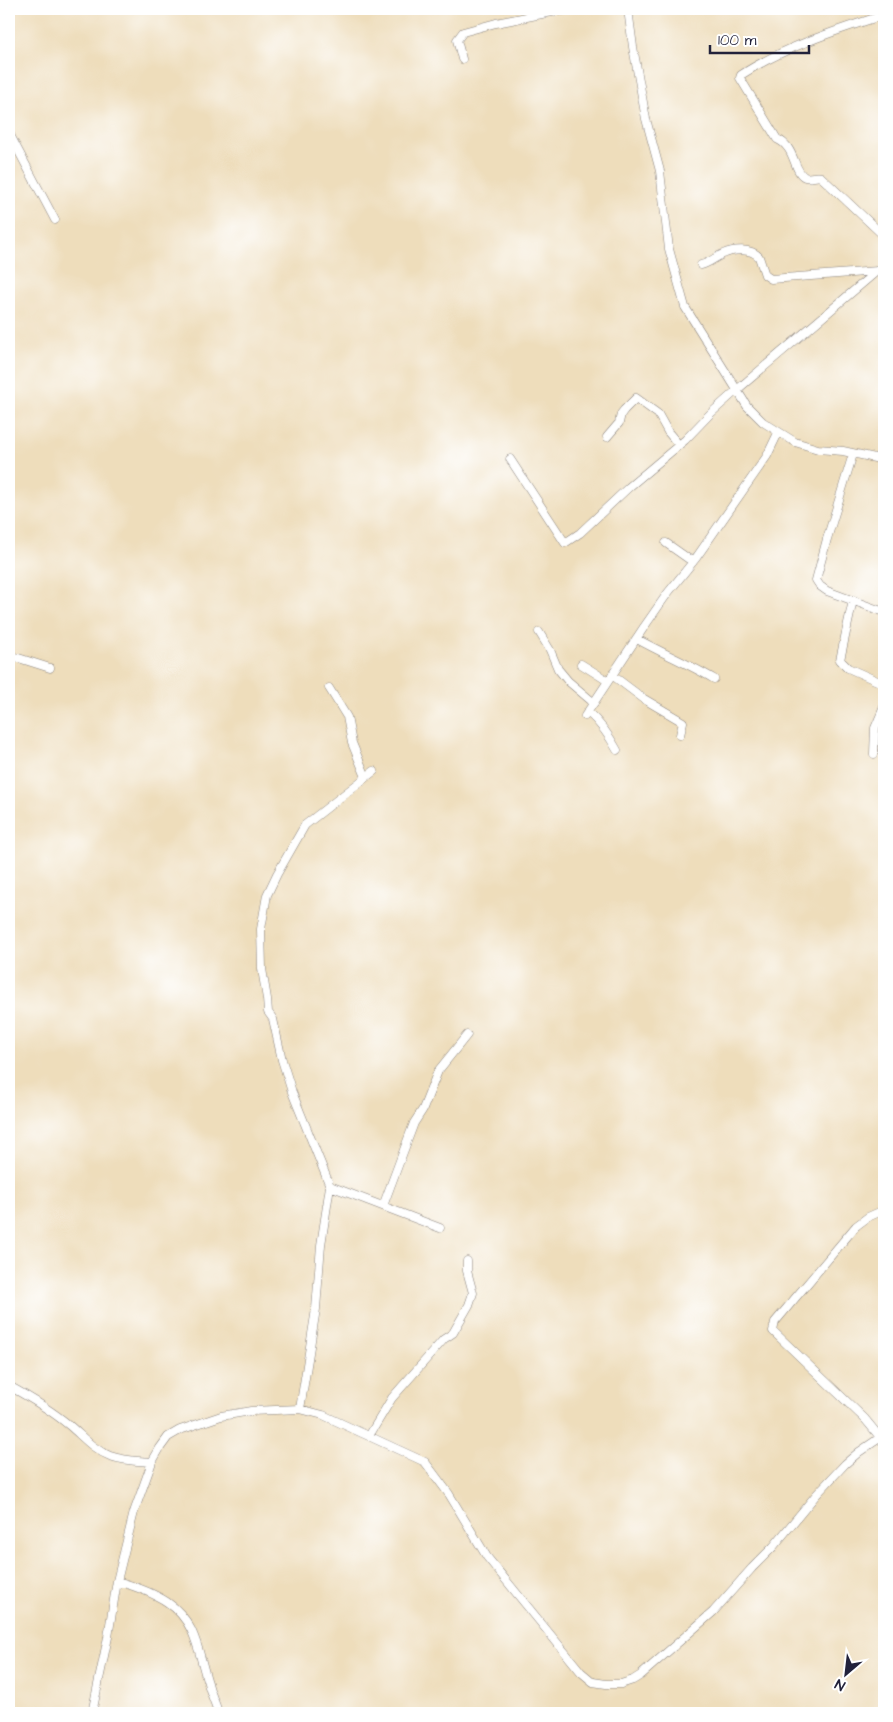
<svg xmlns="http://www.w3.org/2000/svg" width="893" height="1722" font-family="'Architects Daughter',sans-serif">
  <rect width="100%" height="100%" fill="#fff"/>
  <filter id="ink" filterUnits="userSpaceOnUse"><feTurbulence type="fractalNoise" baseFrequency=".02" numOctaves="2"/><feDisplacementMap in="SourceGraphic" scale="10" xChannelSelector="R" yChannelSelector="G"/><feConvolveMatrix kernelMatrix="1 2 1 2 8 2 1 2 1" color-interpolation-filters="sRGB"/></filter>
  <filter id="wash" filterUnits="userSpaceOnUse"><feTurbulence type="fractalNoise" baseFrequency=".0096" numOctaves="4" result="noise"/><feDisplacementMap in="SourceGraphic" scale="20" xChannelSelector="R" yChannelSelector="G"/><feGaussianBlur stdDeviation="1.12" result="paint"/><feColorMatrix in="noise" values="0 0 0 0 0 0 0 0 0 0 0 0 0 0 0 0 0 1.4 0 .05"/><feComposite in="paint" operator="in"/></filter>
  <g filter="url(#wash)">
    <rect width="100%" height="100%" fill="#edb"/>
  </g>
  <g filter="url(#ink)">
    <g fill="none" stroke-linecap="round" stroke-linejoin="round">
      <g stroke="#88807b" stroke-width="9">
        <path id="minor" d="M628,9l5,38 13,72 14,52 9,78 16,58 62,99 16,16 32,20 23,7 25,2 41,9
          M884,15c-47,15 -102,33 -143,60l-1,3 37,61c19,8 16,33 28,38 6,2 11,-2 16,0l63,59
          M462,59l-5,-19 6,-8 33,-9 61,-12 36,-2
          M9,133l46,87
          M701,265c9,-2 14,-8 22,-11 11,-5 28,-6 36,3l6,18 6,4 107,-8
          M607,437l12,-14 2,-9 3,-4 12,-12 22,16 10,18 11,13
          M853,454l-26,85 -11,41 4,6 7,5 57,21
          M510,459l55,84 15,-10 49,-46 56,-47 25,-26 28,-25 146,-124
          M666,543l27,19
          M853,600l-13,60 8,8 36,16
          M539,632l11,18 8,19 10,12 26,22
          M637,639c25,14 52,25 77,40
          M9,655l41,13
          M581,664l27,17
          M612,675l32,24 39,23 -3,13
          M329,688l18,29 5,26 14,34
          M588,712c12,11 21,23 29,38
          M585,716l59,-89 23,-33 29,-36 71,-102 11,-23
          M874,754l1,-26 9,-21
          M374,771l-69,54 -28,49 -10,21 -6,34 1,40 5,30 1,13 5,7 9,41 10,32 38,94 -9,59 -5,64 -16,100 23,6 102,47 24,32 38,63 94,115 12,10 13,2h15l12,-4 8,-5 72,-63 39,-44 21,-21 43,-52 29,-31 14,-12 22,-15
          M330,1186l110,42
          M383,1206l31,-83 9,-14 15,-38 29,-36
          M884,1210l-16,7 -12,9 -81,96 -2,9 92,88 19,23
          M9,1386c22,12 42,24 61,40 13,11 24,24 40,30 14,5 28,5 42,6
          M369,1436l23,-38 52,-59 9,-6 16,-28 4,-12 -6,-22v-10
          M117,1581c17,5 35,11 50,21 30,20 31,51 41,81 2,9 6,17 9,26v4
          M9,1710l8,3
          M92,1713l16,-76 9,-56 17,-69 18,-50 8,-14 8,-11 12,-7 41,-14 30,-5 49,-2"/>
      </g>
      <use href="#minor" stroke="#fff" stroke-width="8"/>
    </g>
  </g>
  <rect width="893" height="1722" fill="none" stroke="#fff" stroke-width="30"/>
  <g transform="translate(846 1674) rotate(208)" stroke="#ffffff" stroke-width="4" paint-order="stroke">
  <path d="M0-4L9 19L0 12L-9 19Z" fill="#22223b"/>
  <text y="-8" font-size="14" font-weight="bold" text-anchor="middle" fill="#22223b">N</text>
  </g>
  <path d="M710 45v8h99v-8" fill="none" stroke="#22223b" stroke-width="2.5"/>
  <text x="718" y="45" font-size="15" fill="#22223b" stroke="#ffffff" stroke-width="4" paint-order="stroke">100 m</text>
</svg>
